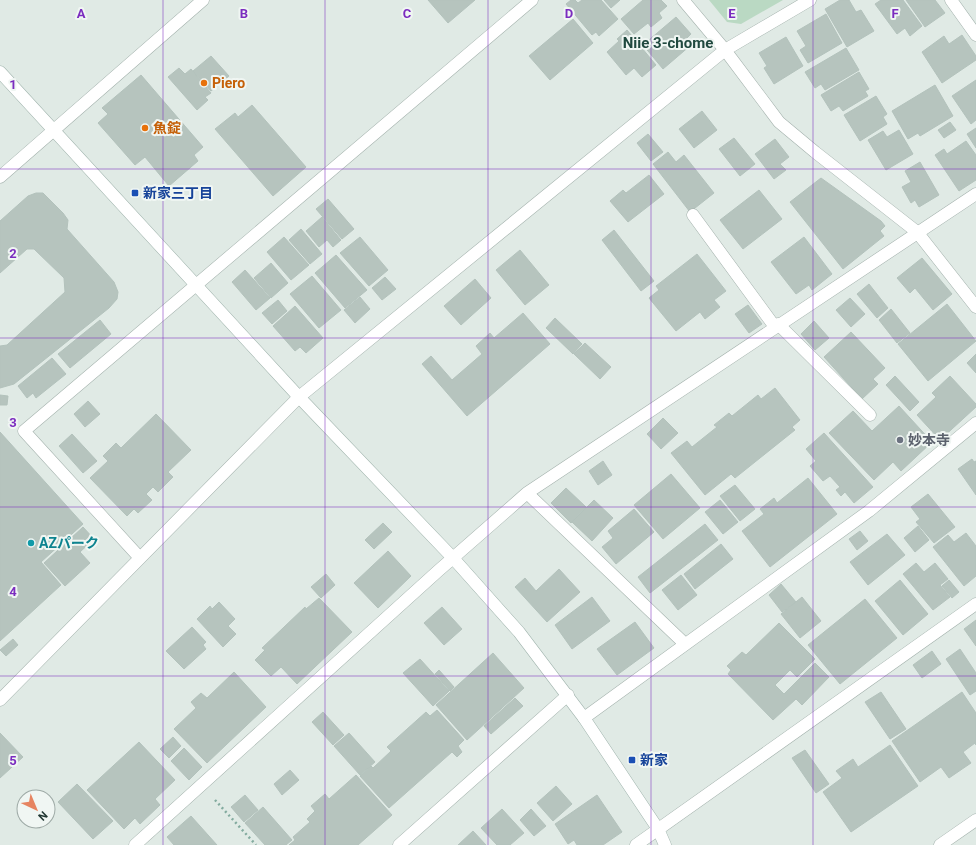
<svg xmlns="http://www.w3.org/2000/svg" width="976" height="845" font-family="Roboto,'Noto Sans JP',sans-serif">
  <rect width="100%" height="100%" fill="#e0eae5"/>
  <path fill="#bad9c3" d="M709,0h74l-42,24 -14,-2z"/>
  <path fill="#b6c4be" stroke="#b3c2bc" d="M428,0h47l-27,23z
    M571,0h4l3,3 4,-3h19l17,19 -19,17 -3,-4 -4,3 -26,-31z
    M604,0h16l-9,8z
    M643,0h18l6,6 -8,7 3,5 -11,9 -3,-4 -14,11 -13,-15z
    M840,0h9l7,12 5,-2 13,21 -27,16 -22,-38z
    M881,0h22l19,26 -12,10 -5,-8 -8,6 -22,-30z
    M906,0h29l10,13 -20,14z
    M826,14l16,29 -34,20 -8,-13 6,-4 -9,-15z
    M676,17l15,17 -5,5 5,6 -28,24 -20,-24z
    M573,19l20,24 -43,37 -21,-24z
    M627,30l29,35 -14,12 -8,-9 -8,7 -19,-23 12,-11 -2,-2z
    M962,35l14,21v4l-34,23 -20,-31 22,-16 5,8z
    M786,37l17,29 -29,18 -10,-16 3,-2 -8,-13z
    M846,48l13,22 -34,20 -4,-6 -6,4 -10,-16z
    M211,56l18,20 -18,15 -18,-20z
    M179,68l6,6 6,-5 20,24 -6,4 3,3 -11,10 -29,-33z
    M859,72l10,17 -4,2 3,5 -25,15 -4,-5 -8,5 -10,-16z
    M141,75l62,72 -9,8 4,6 -29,25 -24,-29 -10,8 -37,-42 10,-9 -6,-6z
    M976,80v40l-5,4 -19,-28z
    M935,85l18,31 -33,20 -2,-3 -10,6 -16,-28z
    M876,96l11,18 -4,3 4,7 -27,17 -16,-26z
    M252,105l54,62 -33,29 -58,-67 20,-16 3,4z
    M702,111l15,19 -23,18 -15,-19z
    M950,122l6,8 -12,8 -6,-8z
    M976,128v20l-9,-14z
    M899,130l14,24 -27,16 -18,-30 15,-9 4,6z
    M648,134l15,18 -12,9 -14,-18z
    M734,138l21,26 -15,12 -21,-27z
    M775,139l14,18 -9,7 6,6 -12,9 -19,-25z
    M966,141l10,14v25l-17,11 -24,-36 9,-6 3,5z
    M668,152l8,10 8,-7 30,38 -24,19 -37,-48z
    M920,162l19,33 -20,12 -4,-7 -4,3 -9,-16 9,-5 -6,-11z
    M649,175l15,19 -36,28 -18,-21 13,-11 3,3z
    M821,178l60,43 4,5 -5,5 4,5 -41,33 -53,-67z
    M759,190l23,29 -39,30 -23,-29z
    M36,193h7l20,20 5,7 -1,9 47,53 4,10 -1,7 -8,9 -95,76 -14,4v-42l7,-1 58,-53 -1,-14 -30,-29h-7l-27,24v-52l28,-25z
    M328,199l26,30 -12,10 -26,-30z
    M322,217l19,23 -8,7 -6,-7 -8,7 -13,-16z
    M301,229l21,25 -12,10 -21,-24z
    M614,230l40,51 -13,10 -39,-51z
    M284,237l25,28 -18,15 -24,-28z
    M360,237l28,33 -19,16 -29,-33z
    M804,237l28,37 -20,16 -3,-5 -13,9 -25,-32z
    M520,250l29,35 -24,20 -29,-35z
    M697,254l29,37 -12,9 6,7 -15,12 -5,-7 -24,19 -27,-33 10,-8 -3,-4z
    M336,255l31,35 -22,18 -30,-35z
    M922,258l30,36 -19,16 -18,-22 -5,5 -13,-15z
    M271,263l17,20 -17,15 -17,-20z
    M245,270l25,28 -14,12 -24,-28z
    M312,276l29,34 -22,18 -29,-34z
    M385,277l11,12 -14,11 -10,-12z
    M475,279l16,19 -30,27 -17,-19z
    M869,284l19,24 -11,10 -20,-24z
    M360,297l10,12 -15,14 -11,-13z
    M850,298l15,16 -14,13 -15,-17z
    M278,300l9,11 -15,13 -10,-11z
    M947,304l29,37 -48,40 -30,-37z
    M748,305l14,19 -13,9 -14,-19z
    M295,306l28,32 -17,15 -6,-6 -5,4 -22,-25z
    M891,309l19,24 -13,10 -18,-23z
    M523,313l27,31 -83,72 -45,-52 9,-8 21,24 30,-26 -6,-8 14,-13 4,5z
    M555,318l27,26 -9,10 -27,-26z
    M100,320l11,14 -41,34 -12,-14z
    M814,321l15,17 -14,12 -14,-16z
    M851,332l34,36 -12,11 5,5 -16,15 -38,-42z
    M585,343l26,24 -11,12 -26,-25z
    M976,354v19l-9,-10z
    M52,358l14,16 -30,24 -3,-5 -6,5 -9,-12z
    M895,376l24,26 -9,9 -24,-26z
    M950,376l26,28v3l-36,33 -23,-25 19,-18 -4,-4z
    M775,388l25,32 -8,7 3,3 -60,48 -4,-4 -26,21 -34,-42 16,-12 5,6 25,-20 -3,-2 15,-12 3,3 26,-21 3,4z
    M0,395l8,1 -1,9h-7z
    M88,401l12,13 -15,13 -11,-13z
    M899,406l33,36 -31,29 -8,-9 -19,18 -45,-47 24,-22 19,20z
    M156,414l35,36 -23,22 5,5 -15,15 -5,-5 -7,7 6,6 -14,13 -4,-4 -7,7 -37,-38 18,-17 -5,-5 13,-13 5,5z
    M663,418l15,15 -17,16 -14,-15z
    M0,432l83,92 -42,38 20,23 -61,56z
    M824,433l49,54 -19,16 -9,-11 -4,4 -5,-6 4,-3 -10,-11 -7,5 -13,-15 6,-5 -10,-12z
    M72,434l25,27 -14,12 -24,-27z
    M972,459l2,3 2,-1v34l-18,-26z
    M603,461l9,14 -14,10 -9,-14z
    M671,474l29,34 -37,31 -29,-34z
    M808,478l29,36 -67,53 -28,-36 22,-17 -4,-5 14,-11 3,5z
    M735,485l20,24 -15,12 -20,-25z
    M566,488l20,19 -15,16 -20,-20z
    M928,494l27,33 -21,16 -18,-21 4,-3 -9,-12z
    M594,500l19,18 -21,23 -20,-19z
    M720,500l18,22 -15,12 -18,-22z
    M634,509l20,23 -38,32 -14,-17 11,-9 -5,-7z
    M383,523l9,9 -18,17 -9,-9z
    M705,524l13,16 -68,53 -12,-16z
    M918,526l11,14 -14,12 -11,-14z
    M83,527l11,12 -14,13 10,11 -25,23 -21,-23z
    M860,531l8,10 -11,9 -8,-11z
    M966,533l10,13v30l-12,10 -31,-39 15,-12 6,7z
    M887,534l18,21 -37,30 -18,-23z
    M721,544l12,15 -38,30 -11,-15z
    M388,551l23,25 -33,32 -24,-25z
    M916,563l8,9 11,-9 13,16 -8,6 10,12 -17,13 -30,-36z
    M559,569l21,23 -33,30 -32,-35 10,-9 11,13z
    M326,574l9,11 -14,13 -10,-11z
    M681,575l16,20 -19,15 -16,-20z
    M900,580l28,34 -25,21 -28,-34z
    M949,580l10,12 -7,6 -10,-12z
    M781,584l15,18 -14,10 -13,-17z
    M592,597l18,24 -38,28 -17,-24z
    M802,597l19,24 -21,17 -19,-24z
    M319,598l33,34 -55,52 -16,-17 -10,9 -16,-16 10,-10 -3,-2 43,-41 1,2z
    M865,599l32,39 -57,46 -32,-39z
    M219,602l16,17 -7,7 8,8 -13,13 -26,-28 13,-13 2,3z
    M442,607l20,22 -18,16 -20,-22z
    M976,620v26l-12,-17z
    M635,622l19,26 -37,27 -20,-26z
    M779,623l36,36 -18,18 -7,-7 -15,15 9,9 31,-31 14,14 -27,28 -6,-6 -23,21 -45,-46 3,-4 -4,-4 15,-14 4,3z
    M192,627l14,15 -3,3 3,4 -22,20 -18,-18z
    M13,639l5,6 -12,11 -6,-6z
    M960,649l16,24v18l-6,4 -24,-36z
    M932,651l9,13 -19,14 -9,-13z
    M493,653l31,35 -57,52 -31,-35z
    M420,659l29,32 -16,15 -30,-33z
    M439,670l15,17 -4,4 -15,-17z
    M234,672l32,35 -59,56 -33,-34 22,-21 -5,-6 10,-9 6,5z
    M881,692l25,37 -16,10 -25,-37z
    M962,692l14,21v32l-1,-2 -12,9 8,11 -22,15 -8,-11 -21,15 -28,-41z
    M515,698l8,8 -32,28 -7,-8z
    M437,710l27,30 -6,6 4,6 -5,5 -5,-5 -63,56 -29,-32 11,-10 2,2 18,-17 -4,-4 39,-35 4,4z
    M323,712l21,23 -11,10 -21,-23z
    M0,733l23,24 -23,21z
    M349,733l26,29 -15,13 -26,-29z
    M173,737l8,9 -12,12 -9,-9z
    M139,742l36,38 -20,19 5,6 -20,19 -5,-6 -11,11 -37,-39z
    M890,745l28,41 -67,46 -28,-40 19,-14 -6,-7 17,-12 5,8z
    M184,748l18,19 -13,13 -18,-19z
    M805,750l24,34 -13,9 -24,-35z
    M290,770l9,10 -17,15 -8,-11z
    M356,775l36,40 -34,30h-69l6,-5 -2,-3 17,-15 -3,-3 8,-8 -4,-5 14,-12 4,5z
    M77,784l36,37 -20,18 -35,-37z
    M556,786l16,18 -19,17 -16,-18z
    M245,795l13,15 -14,12 -13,-15z
    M597,795l25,37 -19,13h-26l-3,-5 -6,4 -13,-20z
    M263,807l29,33 -6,5h-21l-20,-22z
    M502,809l22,24 -14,12h-13l-16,-17z
    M531,809l15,17 -12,10 -14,-16z
    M191,816l26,29h-43l-7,-8z
    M473,831l13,14h-28z"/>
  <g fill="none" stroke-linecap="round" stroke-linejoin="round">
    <g stroke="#a3b1ac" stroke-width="13">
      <path id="lane" d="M693,215l82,112
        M778,324l92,91"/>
    </g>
    <g stroke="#a3b1ac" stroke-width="13">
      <path id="street" d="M683,0l42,50 54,72 36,30 102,80 59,75
        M951,0l25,35
        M0,177l203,-177
        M527,493l158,151
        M140,558l-116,-127 508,-431
        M0,700l299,-303 426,-347 85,-50
        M584,718l285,-207 107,-88
        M135,845l303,-274 89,-78 449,-299
        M399,845l169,-150
        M636,845l340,-241
        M940,845l36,-25"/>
    </g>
    <g stroke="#a0b4ad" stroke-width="13">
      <path id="secondary" d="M0,72l299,325 154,161 66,74 65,86 74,111 7,16"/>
    </g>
    <path stroke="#83ab9f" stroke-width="2.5" stroke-dasharray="2 3" stroke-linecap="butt" d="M215,800l41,45"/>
    <use href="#lane" stroke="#fff" stroke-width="12"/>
    <use href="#street" stroke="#fff" stroke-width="12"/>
    <use href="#secondary" stroke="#fff" stroke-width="12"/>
  </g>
  <path fill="none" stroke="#7b2cbf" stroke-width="1" stroke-opacity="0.55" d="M163,0v845M325,0v845M488,0v845M651,0v845M813,0v845M0,169h976M0,338h976M0,507h976M0,676h976"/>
  <g fill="#e8710a" stroke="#f0f6f3" stroke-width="1.5">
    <circle cx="204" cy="83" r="4"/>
    <circle cx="145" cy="128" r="4"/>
  </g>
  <g fill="#1a4fb4" stroke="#f0f6f3" stroke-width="1.5">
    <rect x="131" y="189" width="8" height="8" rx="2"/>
    <rect x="628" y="756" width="8" height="8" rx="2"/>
  </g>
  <circle fill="#6b7280" stroke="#f0f6f3" stroke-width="1.5" cx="900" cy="440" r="4"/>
  <circle fill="#0f9aa8" stroke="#f0f6f3" stroke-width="1.5" cx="31" cy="543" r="4"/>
  <g text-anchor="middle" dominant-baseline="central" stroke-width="4" stroke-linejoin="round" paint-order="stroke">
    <g font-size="14" font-weight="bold" fill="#c56008" stroke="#f0f6f3" text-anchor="start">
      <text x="212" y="83">Piero</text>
      <text x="153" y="128">魚錠</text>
    </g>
    <g font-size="14" font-weight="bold" fill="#164399" stroke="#f0f6f3" text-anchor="start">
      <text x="143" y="193">新家三丁目</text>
      <text x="640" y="760">新家</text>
    </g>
    <g font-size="14" font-weight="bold" fill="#5b616d" stroke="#f0f6f3" text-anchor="start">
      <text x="908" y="440">妙本寺</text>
    </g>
    <g font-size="14" font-weight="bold" fill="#0d838f" stroke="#f0f6f3" text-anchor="start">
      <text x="39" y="543">AZパーク</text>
    </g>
    <g font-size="15" font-weight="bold" fill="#20493f" stroke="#f0f6f3">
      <text x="668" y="43">Niie 3-chome</text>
    </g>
  </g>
  <g font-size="13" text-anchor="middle" font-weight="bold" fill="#7b2cbf" stroke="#f0f6f3" stroke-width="4" stroke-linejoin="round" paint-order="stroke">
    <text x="81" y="18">A</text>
    <text x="244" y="18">B</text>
    <text x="407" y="18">C</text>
    <text x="569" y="18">D</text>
    <text x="732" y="18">E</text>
    <text x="895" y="18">F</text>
    <text x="13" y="89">1</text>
    <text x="13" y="258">2</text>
    <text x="13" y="427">3</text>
    <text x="13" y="596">4</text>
    <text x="13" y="765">5</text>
  </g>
  <g transform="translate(36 809) rotate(136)"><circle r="19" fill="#f0f6f3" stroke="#9eaaa6"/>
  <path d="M0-3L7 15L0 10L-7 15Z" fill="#e68461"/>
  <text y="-6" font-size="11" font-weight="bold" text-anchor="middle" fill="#223833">N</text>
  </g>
</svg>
